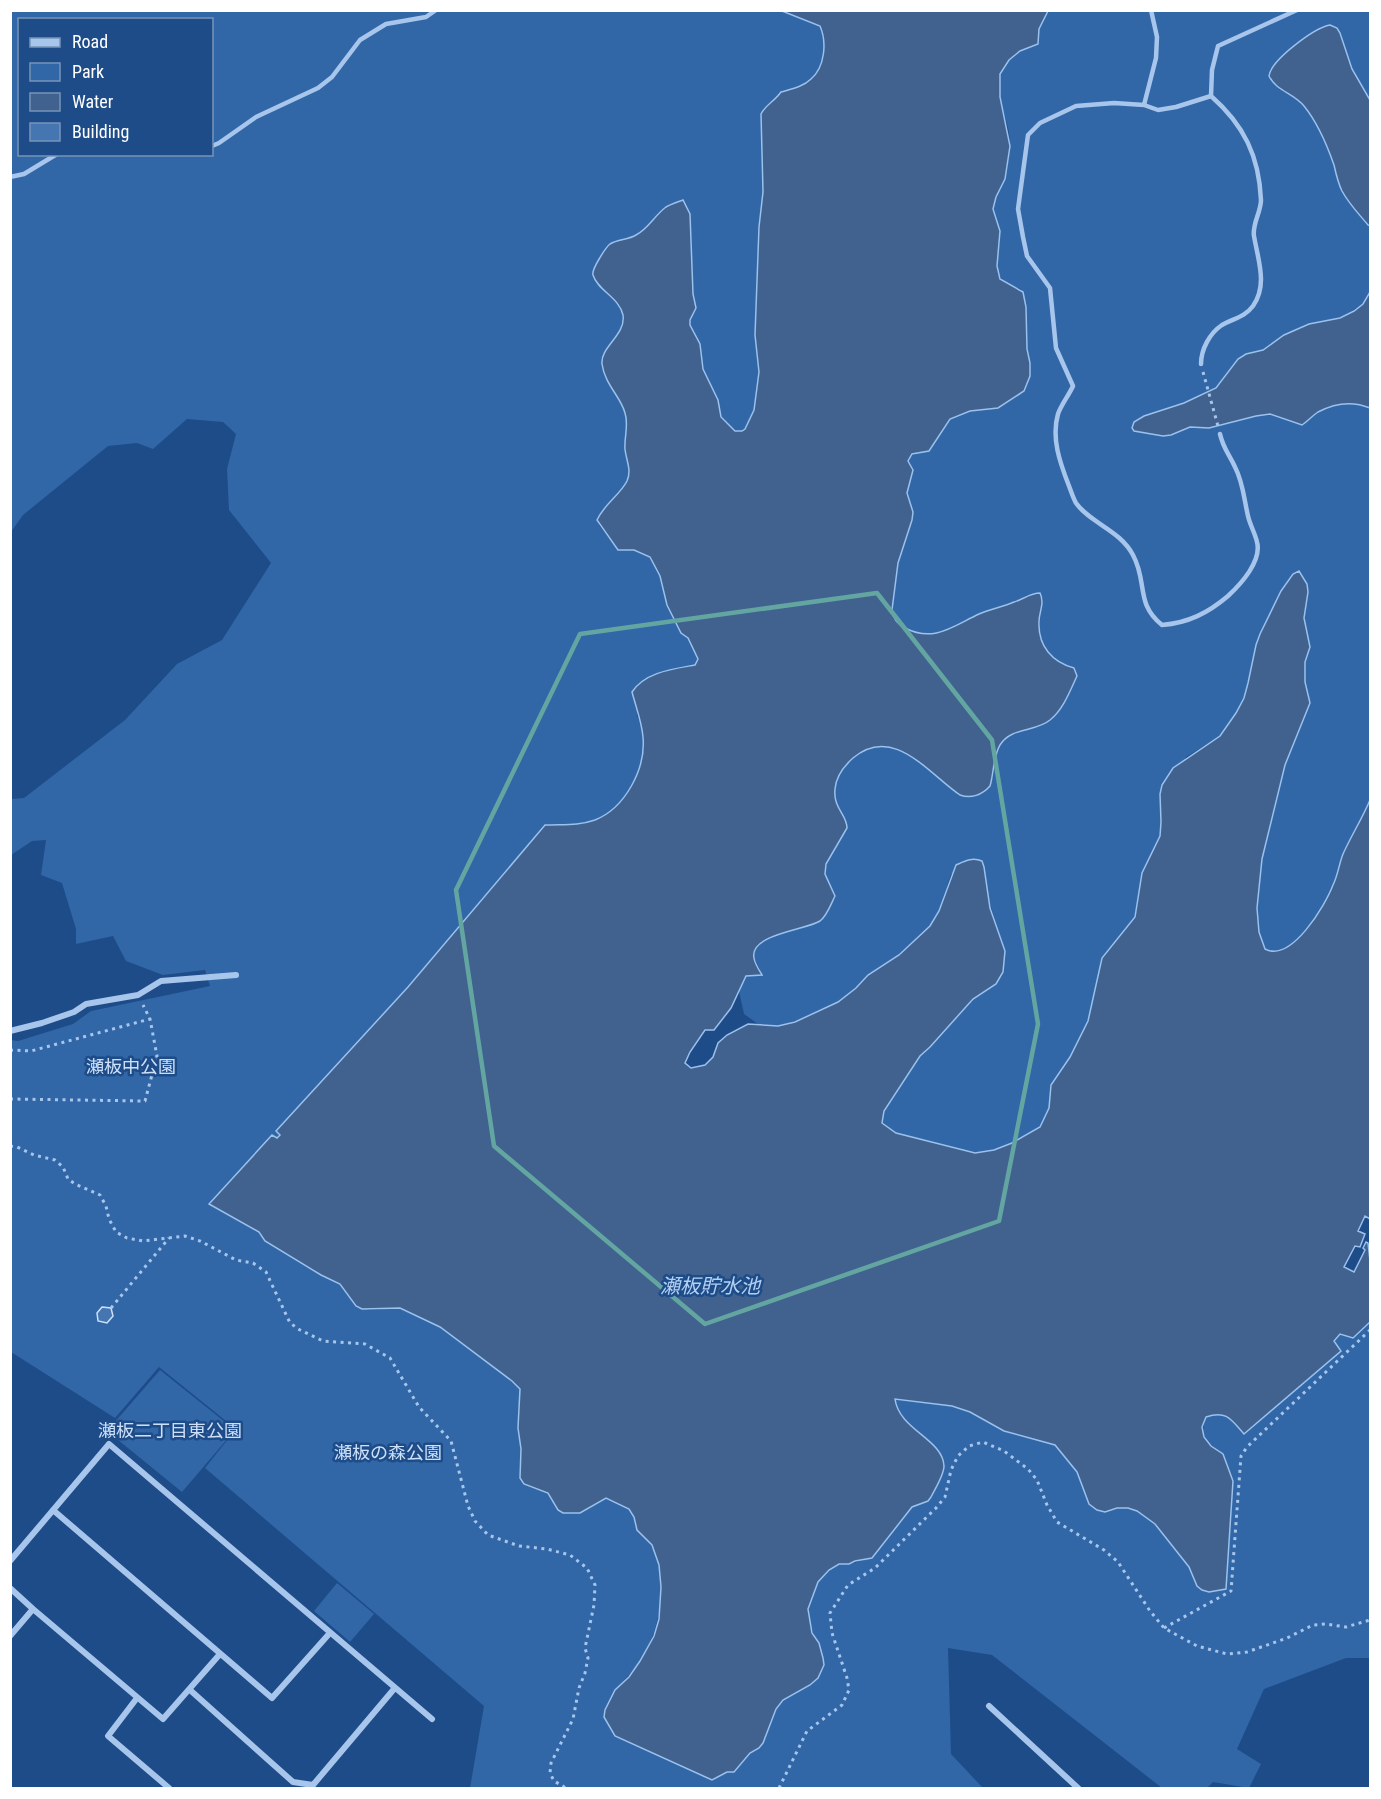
<svg xmlns="http://www.w3.org/2000/svg" width="1381" height="1799" font-family="'Roboto Condensed','Noto Sans JP',sans-serif">
  <rect width="100%" height="100%" fill="#1d4c89"/>
  <path fill="#3166a7" fill-rule="evenodd" d="M782,10l38,16c7,16 5,40 -9,53 -8,8 -20,10 -30,13 -7,10 -15,12 -20,22l2,78 -4,35 -4,108 4,37 -5,38 -9,19 -3,2h-7l-14,-14 -3,-17 -15,-31 -3,-25 -10,-19v-5l6,-12 -3,-14 -3,-80 -24,-6 -28,27 -30,11 -15,24v5l6,8 19,20 5,14 -3,13 -6,12 -11,14 -1,7 24,52 3,59 -2,8 -28,43 19,25h16l16,7 10,19 7,30 14,27 7,5 11,21 -4,6 -34,7 -15,7c-3,10 -10,25 -9,36 2,7 6,14 6,22 3,31 -18,71 -48,83 -17,6 -33,4 -51,5l-136,162 -131,143 3,5 -3,4 -4,-4 -48,78 34,19 6,9 56,34 19,9 16,22 13,4 31,-2 40,19 72,54 8,8 1,8 -3,30 3,22 -1,29 4,6 24,9 10,17 22,3 26,-15c11,5 24,8 28,20 2,5 2,9 4,13 4,6 10,9 13,14 6,7 8,21 9,30 5,46 -12,84 -45,115l112,82 11,-4 12,-15 9,-5 17,-39 7,-9 11,-6 25,-51c-18,-24 -12,-64 17,-77 5,-3 9,-1 14,-2 7,-2 14,-4 22,-6l40,-51 16,-6 16,-32c-7,-10 -13,-24 -21,-33 -13,-15 -24,-15 -28,-37l57,7 103,39 22,27 12,32 8,6 8,2 12,-4h11l9,3 18,13 34,43 8,19 5,4 22,-136c-17,-10 -25,-17 -18,-37 21,-7 24,3 38,16l96,-81 -6,-12 6,-6 13,4 17,-16v336h-24l-82,31 -27,60 24,15 -12,24 -36,-6 -6,6h-45l-170,-133 -44,-7 3,106 32,34h-513l14,-82 -279,-238 31,-39 -77,-62 -44,51 -104,-66v-312l7,1 55,-17 18,-13 119,-25 -5,-16 -42,5 -37,-14 -13,-25 -37,8v-15l-14,-46 -21,-8 5,-35 -14,1 -21,14v-56l13,-1 101,-78 52,-56 45,-24 49,-77 -42,-53 -2,-41 9,-35 -13,-12 -36,-3 -34,30 -16,-6 -29,3 -85,69 -12,17 -1,-521zM20,20h192v134h-192z
    M1048,11h322v89l-18,-31 -12,-36 -16,-7 -24,15 -6,6 -15,42 18,9 9,10 10,16 17,38 5,18 9,20 23,26v66l-7,12 -23,14 -31,6 -35,17 -11,9 -25,9 -22,29 -32,15 -40,13 -12,12 2,3 29,5 8,-1 19,-8 19,1 47,-12 14,-2 32,11c6,-4 10,-9 16,-13 17,-9 35,-11 52,-4v392c-8,19 -19,36 -27,54 -4,10 -5,21 -10,31 -8,21 -42,78 -68,64l-6,-17 -2,-24 5,-49 23,-94 25,-62 -5,-21v-20l5,-15 -6,-29 4,-26 -42,30 -10,23 -12,53 -8,15 -16,23 -34,21 -26,46 1,19 -1,14 -19,42 -6,39 -33,41 -14,63 -18,36 -19,28 -2,23 -2,9 -7,10 -28,16 -18,7 -19,3 -79,-20 -14,-10 2,-12 36,-55 10,-9 43,-48 23,-15 9,-33 -16,-50 -38,-27 -12,37 -9,15 -31,29 -31,20 -12,13 -18,14 -19,8 -11,7 -30,9 -20,-2 -14,-10 -5,-23 7,-15 16,-1 -8,-18v-4l8,-12 62,-25 11,-20c-1,-8 -8,-13 -9,-21 -3,-17 14,-34 21,-47 -3,-11 -11,-19 -13,-30 -3,-28 34,-63 62,-50 24,10 42,32 64,47l33,-17c2,-14 3,-28 12,-39l52,-26 20,-37 -3,-8c-38,-11 -37,-37 -31,-70l-16,-3c-15,9 -32,12 -48,19 -26,12 -45,29 -74,14 -8,-5 -12,-9 -13,-18l6,-47 14,-43 -1,-13 -4,-14 6,-23 -5,-8 4,-7 17,-4 21,-32 20,-8 28,-3 26,-17 6,-28 -3,-14 -6,-60c-34,-8 -21,-29 -21,-55 0,-9 -7,-18 -6,-26 0,-11 8,-20 11,-30 2,-9 4,-22 5,-32 1,-24 -16,-47 -10,-72 4,-17 24,-25 38,-30l1,-15z
    M160,1370l75,60 -53,62 -75,-61z
    M337,1583l37,31 -24,28 -36,-31z"/>
  <path fill="#41628f" stroke="#9bc1ed" stroke-width="1.5" d="M782,11h266l-9,18 -1,15 -18,7 -11,9 -9,14v23l10,49 -5,33 -9,18 -3,12 7,22 -3,35 3,13 23,13 3,15 1,42 3,14v13l-6,15 -26,17 -28,3 -20,8 -21,32 -17,3 -4,7 5,9 -6,23 6,19 -1,8 -14,43 -6,47c1,9 5,13 13,18 29,15 48,-2 74,-14 11,-5 24,-7 35,-12 10,-3 16,-9 26,-9 5,10 -1,19 -1,29 -1,24 13,40 35,46l3,8c-7,15 -14,34 -27,44 -14,12 -39,7 -50,25 -7,12 -6,28 -10,41 -8,9 -19,13 -30,9 -32,-22 -67,-71 -107,-37 -10,9 -17,18 -18,31 -2,20 12,25 12,39l-21,36 -1,10 10,22c-4,8 -8,20 -15,25 -14,9 -71,13 -66,37 1,6 5,12 8,17l-16,1 -15,32 -17,22h-9l-15,22 -5,11 6,5 14,-3 8,-8 5,-14 9,-8 21,-11 30,2 17,-4 43,-20 18,-14 12,-13 31,-20 31,-29 9,-15 17,-46c9,-4 16,-8 26,-4l2,6 6,41 15,43 -2,21 -7,12 -23,15 -43,48 -10,9 -36,55 -2,12 14,10 79,20 19,-3 18,-7 28,-16 9,-19 2,-23 19,-28 18,-36 14,-63 33,-41 7,-44 18,-37 1,-14 -1,-28 2,-9 11,-17 47,-32 16,-23 8,-15 4,-15 8,-38 4,-11 21,-43 12,-17 6,-3 8,13 1,8 -4,26 6,29 -5,15v20l5,21 -25,62 -23,94 -5,49 2,24 6,17c26,14 60,-43 68,-64 5,-10 6,-21 10,-31 8,-18 19,-35 27,-54v419l-5,-3 -7,15 7,3 -5,13 -5,-1 -11,21 10,5 11,-22 -2,-2 3,-6 2,1 2,18v61l-17,16 -13,-4 -6,7 7,10 -97,83c-13,-15 -18,-24 -38,-17l-4,10 2,10 7,9 12,8 10,27 -7,108 -17,3 -7,-2 -5,-4 -8,-19 -34,-43 -18,-13 -9,-3h-11l-12,4 -8,-2 -8,-6 -12,-32 -22,-27 -51,-14 -34,-19 -18,-6 -57,-7c4,31 48,40 49,67 0,9 -9,23 -13,31l-3,4 -16,6 -40,51 -17,3 -6,3h-10l-10,6 -11,12 -10,27 4,24 7,10 4,15 1,7 -6,13 -8,7 -27,15 -7,9 -13,34 -4,5 -9,5 -16,19h-7l-15,8 -97,-44 -11,-19 1,-7 10,-20 14,-13 11,-16 14,-25 5,-17 2,-32 -2,-22 -7,-20 -15,-15 -3,-13 -5,-8 -23,-11 -26,15h-17l-5,-3 -10,-17 -24,-9 -4,-6 1,-29 -3,-21 2,-39 -8,-8 -72,-54 -40,-19 -38,1 -6,-3 -16,-22 -19,-9 -56,-34 -6,-9 -50,-28 63,-69 5,3 3,-3 -4,-4 132,-144 137,-162c17,-1 33,1 50,-5 30,-12 51,-51 48,-83 -1,-14 -7,-30 -11,-45 13,-20 41,-23 63,-27l3,-6 -10,-21 -7,-5 -14,-28 -7,-29 -10,-19 -16,-7h-16l-21,-30c8,-17 23,-25 30,-39 5,-11 -1,-21 -2,-32 -1,-12 4,-24 0,-36 -4,-16 -20,-28 -23,-49 -2,-17 24,-29 21,-49 -4,-18 -25,-24 -30,-40 -2,-5 13,-28 17,-31 8,-5 18,-4 26,-9 12,-6 19,-20 30,-28 5,-3 12,-5 17,-7l7,14 3,80 3,14 -6,12v5l10,19 3,25 15,31 3,17 14,14h7l3,-2 9,-19 5,-38 -4,-37 4,-108 4,-35 -2,-78c5,-10 13,-12 20,-22 10,-3 22,-5 30,-13 14,-12 16,-37 9,-53z
    M1330,25l7,3 3,5 12,36 18,31v126l-2,-1c-9,-11 -19,-21 -26,-34 -4,-8 -6,-17 -8,-26 -7,-20 -17,-43 -30,-59 -10,-13 -28,-15 -35,-30 2,-16 45,-48 61,-51z
    M1370,292v116c-17,-7 -35,-5 -52,4 -6,4 -10,9 -16,13l-32,-11 -14,2 -47,12 -19,-1 -19,8 -8,1 -29,-5 -2,-3 2,-6 10,-6 40,-13 32,-15 22,-29 8,-5 17,-4 21,-15 25,-11 31,-6 14,-7 9,-7z"/>
  <path fill="#4576b2" stroke="#cde0f9" stroke-width="1.5" d="M102,1307l9,1 2,8 -6,7 -9,-2 -1,-8z"/>
  <g fill="none" stroke-linecap="round" stroke-linejoin="round">
    <path stroke="#a8c6ec" stroke-width="3" stroke-dasharray="3 4.5" stroke-linecap="butt" d="M1203,372l15,54
      M10,1050l21,1 119,-32
      M10,1099l135,2 12,-45 -7,-37 -7,-14
      M10,1146l7,1 17,8 21,5 8,7 5,12 7,5 25,11 6,11 3,13 7,13 11,6 16,3 42,-5 15,5 36,19 17,3 13,9 24,51 10,7 23,11 42,3 25,14 29,49 32,34 17,65 7,15 13,14 31,11 28,3 23,6 17,13 8,17 -1,20 -9,43 3,10 -3,15 -6,15 -6,31 -22,44 -1,10 4,8 12,7
      M111,1308l58,-70
      M1164,1628l67,-37 10,-135 6,-9 123,-117
      M779,1788l28,-57 35,-26 7,-15 -2,-12 -15,-45 -2,-20 18,-28 27,-17 61,-60 9,-11 6,-27 7,-14 11,-10 14,-4 21,9 24,18 9,11 10,25 10,17 47,28 14,12 32,49 14,17 33,18 30,8 20,-2 40,-14 26,-13 12,-1 21,3 24,-7"/>
    <path stroke="#a8c6ec" stroke-width="4.5" d="M1211,96l-35,11 -18,3 -14,-5 -30,-2 -38,3 -36,17 -12,12 -10,74 5,28 4,19 23,32 6,60 17,38c-4,9 -12,19 -15,28 -7,24 2,49 11,72 2,5 4,12 7,17 14,20 44,27 57,52 15,28 2,48 29,70 26,-2 46,-12 66,-29 13,-12 34,-35 29,-54 -2,-9 -7,-17 -9,-26 -4,-17 -5,-34 -13,-49 -6,-13 -12,-19 -15,-33
      M1144,105l12,-47 1,-21 -6,-27
      M212,146l7,-3 37,-26 62,-29 14,-11 28,-37 26,-16 40,-7 10,-7
      M10,177l14,-3 33,-20
      M1201,364c0,-15 9,-31 21,-39 12,-7 22,-7 31,-19 15,-21 5,-46 1,-70 -2,-12 7,-24 7,-36 -2,-44 -17,-75 -50,-104l1,-26 6,-24 79,-36"/>
    <path stroke="#a8c6ec" stroke-width="6" d="M10,1031l32,-8 32,-11 12,-8 52,-9 23,-14 75,-6
      M53,1510l219,188 57,-64
      M10,1561l99,-117 323,275
      M10,1588l23,21 130,110 57,-65
      M10,1636l23,-27
      M190,1690l103,92 20,3 81,-96
      M137,1698l-29,38 61,52
      M989,1706l89,82"/>
  </g>
  <path fill="none" stroke="#63a6a1" stroke-width="4.5" stroke-linejoin="round" d="M877,593l115,147 46,284 -39,197 -294,103 -211,-178 -38,-256 124,-256z"/>
  <g text-anchor="middle" dominant-baseline="central" stroke-width="5" stroke-linejoin="round" paint-order="stroke">
    <g font-size="18" fill="#cde0f9" stroke="#1d4c89">
      <text x="131" y="1066">瀬板中公園</text>
      <text x="170" y="1430">瀬板二丁目東公園</text>
      <text x="388" y="1452">瀬板の森公園</text>
    </g>
    <g font-size="20" font-style="italic" fill="#b3d0f3" stroke="#1d4c89">
      <text x="710" y="1286">瀬板貯水池</text>
    </g>
  </g>
  <rect width="1381" height="1799" fill="none" stroke="#ffffff" stroke-width="24"/>
  <rect x="18" y="18" width="195" height="138" fill="#1d4c89" stroke="#7794b8" stroke-width="1.5"/>
  <rect x="30" y="38" width="30" height="9" fill="#a8c6ec" stroke="#7794b8" stroke-width="1.5"/>
  <text x="72" y="48" font-size="18" fill="#ffffff">Road</text>
  <rect x="30" y="63" width="30" height="18" fill="#3166a7" stroke="#7794b8" stroke-width="1.5"/>
  <text x="72" y="78" font-size="18" fill="#ffffff">Park</text>
  <rect x="30" y="93" width="30" height="18" fill="#41628f" stroke="#7794b8" stroke-width="1.5"/>
  <text x="72" y="108" font-size="18" fill="#ffffff">Water</text>
  <rect x="30" y="123" width="30" height="18" fill="#4576b2" stroke="#7794b8" stroke-width="1.5"/>
  <text x="72" y="138" font-size="18" fill="#ffffff">Building</text>
</svg>
